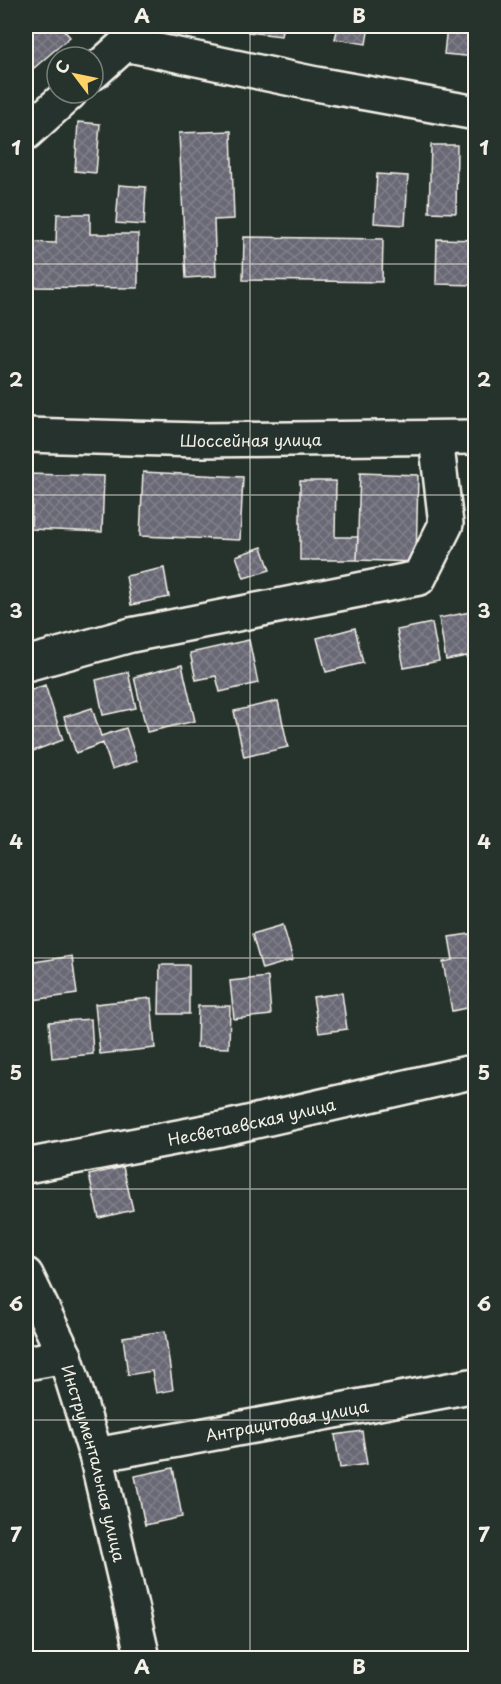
<svg xmlns="http://www.w3.org/2000/svg" width="501" height="1684" font-family="'Playpen Sans',sans-serif">
  <defs>
    <pattern id="building-cross-hatch" width="8" height="8" patternUnits="userSpaceOnUse" patternTransform="scale(1.5)"><rect width="8" height="8" fill="#696875"/><path d="M0 0l8 8M0 8l8-8" fill="none" stroke="#7f7e89"/></pattern>
  </defs>
  <rect width="100%" height="100%" fill="#26332d"/>
  <filter id="ink" filterUnits="userSpaceOnUse"><feTurbulence type="fractalNoise" baseFrequency=".0167" numOctaves="2"/><feDisplacementMap in="SourceGraphic" scale="12" xChannelSelector="R" yChannelSelector="G"/><feConvolveMatrix kernelMatrix="1 2 1 2 8 2 1 2 1" color-interpolation-filters="sRGB"/></filter>
  <g filter="url(#ink)">
    <path fill="url(#building-cross-hatch)" stroke="#f4f1e8" stroke-width="1.5" d="M26,26h34l10,11 -36,31 -8,-9z
      M248,26h35l-2,10 -33,-4z
      M338,26h31l-3,18 -31,-5z
      M447,26h29v31l-32,-3z
      M78,122l22,2 -4,49 -21,-2z
      M231,131l3,88 -20,1 2,56 -30,2 -7,-145z
      M431,145h26l-1,68 -27,-1z
      M377,174l31,2 -3,49 -31,-2z
      M119,185l27,2 -2,38 -28,-2z
      M57,214h33v20h48v54l-112,-1v-45l30,1z
      M244,237l139,2 -1,43 -139,-2z
      M437,239l39,1v45l-40,-1z
      M143,472l100,5 -3,63 -100,-4z
      M360,473l58,2 -2,87 -59,-2z
      M26,474l78,2 -2,56 -71,-3 1,-27h-6z
      M300,481h36l-1,56h23l-1,23h-57z
      M262,547l8,23 -26,8 -8,-22z
      M164,568l5,29 -38,8 -5,-29z
      M475,611l1,1v93l-9,-49 -21,4 -7,-42z
      M432,623l7,38 -35,7 -7,-38z
      M355,628l8,35 -37,9 -9,-34z
      M249,640l9,43 -38,9 -4,-16 -20,4 -6,-27z
      M182,665l13,56 -48,11 -13,-55z
      M128,672l8,36 -33,7 -7,-35z
      M45,685l18,55 -30,11 -7,-22v-37z
      M278,701l10,46 -44,10 -10,-46z
      M92,708l9,28 25,-8 11,33 -25,8 -9,-26 -27,10 -12,-36z
      M283,925l10,35 -31,9 -10,-35z
      M476,933v73l-24,5 -9,-49 10,-2 -4,-23z
      M72,956l5,38 -44,6 -5,-37z
      M160,965h29v49h-30z
      M268,977l3,38 -37,4 -4,-38z
      M342,993l5,36 -28,4 -6,-36z
      M151,998l4,50 -55,6 -5,-50z
      M198,1006h32l-1,42 -32,-1z
      M91,1019l2,35 -41,4 -3,-36z
      M123,1167l10,43 -34,8 -10,-43z
      M165,1331l8,59 -17,3 -4,-22 -24,4 -5,-38z
      M362,1431l5,33 -27,4 -5,-33z
      M173,1468l9,49 -37,8 -10,-49z"/>
    <g fill="none" stroke-linecap="round" stroke-linejoin="round">
      <g stroke="#f4f1e8" stroke-width="38">
        <g id="minor">
          <path d="M125,44l191,40 160,29"/>
          <path d="M93,73l48,-43"/>
          <path d="M26,133l44,-40"/>
          <path id="s1" d="M26,435l173,5 277,-3"/>
          <path d="M26,664l105,-29 288,-57 27,-54 -10,-86"/>
          <path id="s2" d="M26,1166l195,-37 255,-58"/>
          <path id="s3" d="M26,1275l39,81 31,99 47,203"/>
          <path d="M26,1363l39,-7"/>
          <path id="s4" d="M96,1455l380,-70"/>
        </g>
      </g>
      <use href="#minor" stroke="#26332d" stroke-width="33"/>
    </g>
  </g>
  <path fill="none" stroke="#f4f1e8" stroke-width="1.5" stroke-opacity="0.55" d="M250,26v1632M26,264h450M26,495h450M26,726h450M26,958h450M26,1189h450M26,1420h450"/>
  <g text-anchor="middle" dominant-baseline="central" stroke-width="6" stroke-linejoin="round" paint-order="stroke">
    <g font-size="16" fill="#f4f1e8" stroke="#26332d">
      <text stroke="none"><textPath href="#s1" startOffset="225">Шоссейная улица</textPath></text>
      <text stroke="none"><textPath href="#s2" startOffset="230">Несветаевская улица</textPath></text>
      <text stroke="none"><textPath href="#s4" startOffset="194">Антрацитовая улица</textPath></text>
      <text stroke="none"><textPath href="#s3" startOffset="201">Инструментальная улица</textPath></text>
    </g>
  </g>
  <rect width="501" height="1684" fill="none" stroke="#26332d" stroke-width="66"/>
  <g transform="translate(75 75) rotate(302)"><circle r="28" fill="#26332d" stroke="#787f78" stroke-width="1.5"/>
  <path d="M0-4.5L10 22L0 15L-10 22Z" fill="#ffd166"/>
  <text y="-9" font-size="16" font-weight="bold" text-anchor="middle" fill="#f4f1e8">С</text>
  </g>
  <rect x="33" y="33" width="435" height="1618" fill="none" stroke="#f4f1e8" stroke-width="2"/>
  <g font-size="20" text-anchor="middle" font-weight="bold" fill="#f4f1e8">
    <text x="142" y="23">A</text>
    <text x="359" y="23">B</text>
    <text x="16" y="155">1</text>
    <text x="484" y="155">1</text>
    <text x="16" y="387">2</text>
    <text x="484" y="387">2</text>
    <text x="16" y="618">3</text>
    <text x="484" y="618">3</text>
    <text x="16" y="849">4</text>
    <text x="484" y="849">4</text>
    <text x="16" y="1080">5</text>
    <text x="484" y="1080">5</text>
    <text x="16" y="1311">6</text>
    <text x="484" y="1311">6</text>
    <text x="16" y="1542">7</text>
    <text x="484" y="1542">7</text>
    <text x="142" y="1674">A</text>
    <text x="359" y="1674">B</text>
  </g>
</svg>
